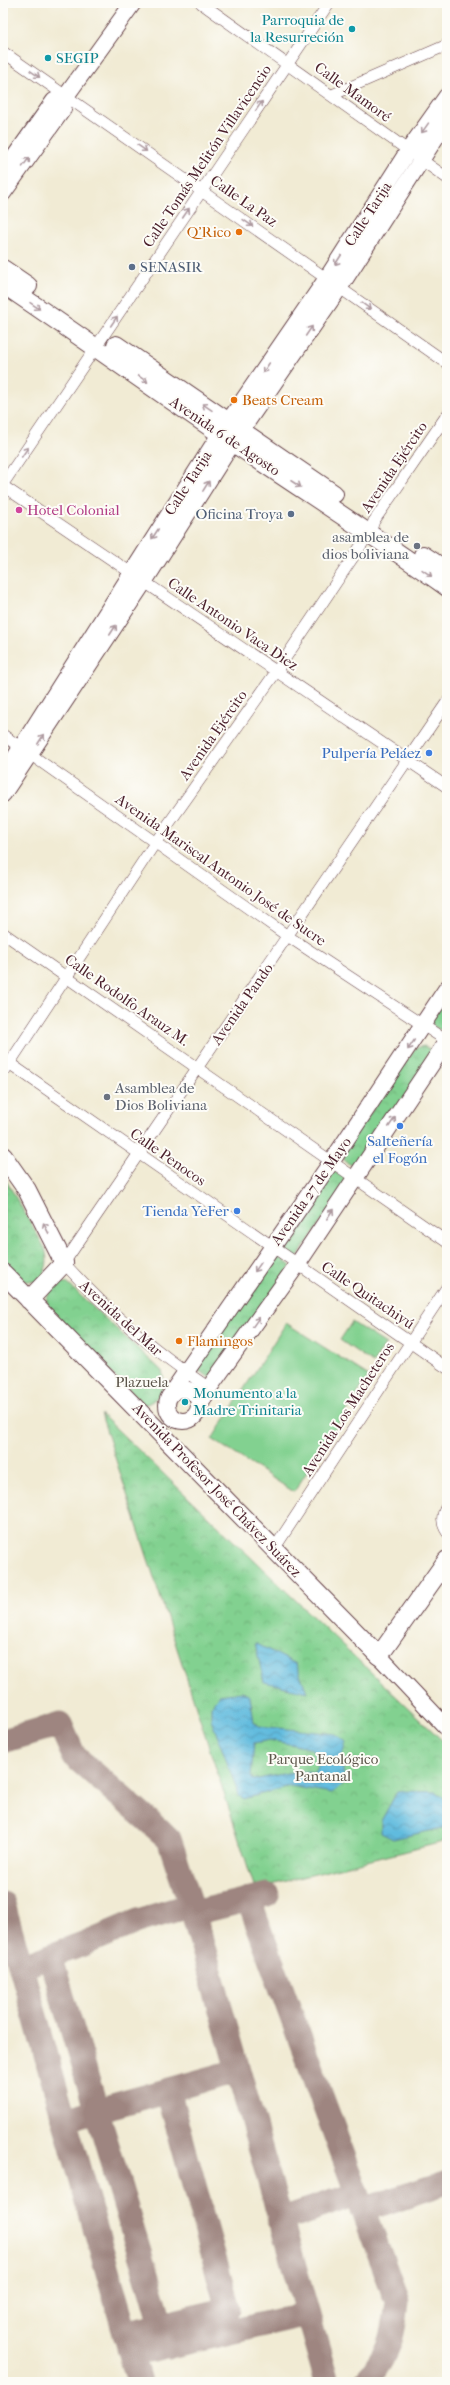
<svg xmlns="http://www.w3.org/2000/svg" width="450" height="2385" font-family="'IM FELL French Canon',serif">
  <defs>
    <pattern id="park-crowns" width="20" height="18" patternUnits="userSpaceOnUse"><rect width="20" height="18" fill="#82d190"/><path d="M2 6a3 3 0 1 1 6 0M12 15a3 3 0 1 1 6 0" fill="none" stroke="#72b37c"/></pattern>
    <pattern id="water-waves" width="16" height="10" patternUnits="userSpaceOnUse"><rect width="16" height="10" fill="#61bbde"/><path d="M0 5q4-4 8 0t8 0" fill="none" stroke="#5297b4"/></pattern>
  </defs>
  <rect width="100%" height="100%" fill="#fdfcf7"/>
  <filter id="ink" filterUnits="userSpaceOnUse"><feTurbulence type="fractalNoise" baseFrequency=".025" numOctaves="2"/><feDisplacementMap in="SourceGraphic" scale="8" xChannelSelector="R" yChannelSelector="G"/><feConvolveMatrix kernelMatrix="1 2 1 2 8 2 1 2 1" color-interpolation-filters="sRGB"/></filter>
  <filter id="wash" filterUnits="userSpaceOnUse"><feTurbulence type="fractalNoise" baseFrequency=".012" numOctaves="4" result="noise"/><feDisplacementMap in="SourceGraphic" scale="16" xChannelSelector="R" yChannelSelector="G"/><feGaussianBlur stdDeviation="0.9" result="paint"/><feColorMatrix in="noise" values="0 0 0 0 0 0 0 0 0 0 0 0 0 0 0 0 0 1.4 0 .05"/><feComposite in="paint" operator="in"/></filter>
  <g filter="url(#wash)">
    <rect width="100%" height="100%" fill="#f1ebd4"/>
    <path fill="url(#park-crowns)" stroke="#66785e" d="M447,994v34l-7,2 -7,-4 -2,-4z
      M424,1046l7,4 1,9 -73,105 -7,1 -7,-3 -3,-8 73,-106z
      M332,1168l18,11 -54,80 -19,-14z
      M3,1175l42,73c4,15 2,22 -8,34l-12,-1 -22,-19z
      M273,1251l18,15 -77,114 -22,-13z
      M56,1282l11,1 95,88c5,16 -2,29 -18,34l-93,-90 -5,-16z
      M101,1414l346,331v96l-192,48z"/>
    <path fill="#82d190" stroke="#66785e" d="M352,1322l34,22 -13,19 -33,-23z
      M286,1323l83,53 -75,116 -82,-53z"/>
    <path fill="url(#water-waves)" stroke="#566d84" fill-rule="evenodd" d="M255,1643l41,21 11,28 -43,-10z
      M242,1692l8,4 4,26 5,4 77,8 10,8 -5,17 4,23 -13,11 -42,-7 -46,13 -5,-4 -28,-76v-13l8,-11zM270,1740l43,9 6,14 -5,10 -17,-2 -44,9 -2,-4 3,-33z
      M406,1791l30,1 11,8v27l-54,12 -12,-6v-12l16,-29z"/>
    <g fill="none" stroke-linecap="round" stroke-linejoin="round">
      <path stroke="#9e8580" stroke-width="25" d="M3,1741l57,-17 14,32 95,83 22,66
        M249,1901l148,400c-4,38 -8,51 -31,81
        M3,1904l136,478
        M194,1913l73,-18
        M50,1956l118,391
        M21,1967l62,-23 55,-23 53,-16 136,477
        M80,2115l157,-44
        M363,2210l84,-28
        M279,2220l78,-26
        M125,2334l103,-25 -60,-219
        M129,2349l19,2 159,-37"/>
    </g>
  </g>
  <g filter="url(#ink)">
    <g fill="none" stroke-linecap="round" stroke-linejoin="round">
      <g stroke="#633e44" stroke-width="12">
        <path id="street" d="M201,3l246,175
          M3,52l444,311
          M332,95l115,-50
          M3,484l326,-481
          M3,486l444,301
          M3,735l286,202 158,104
          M3,933l444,309
          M9,1063l438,305
          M3,1073l152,-230 121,-171 94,-140 4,-11 73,-106
          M209,1388c-53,-36 -102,-77 -145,-125l383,-561
          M447,1506c-6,9 -6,17 0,26
          M274,1549l173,-262"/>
      </g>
      <g stroke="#633e44" stroke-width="18">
        <path id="secondary" d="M66,96l67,-93
          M3,173l51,-72 12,-5 -3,13 -60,84
          M3,776l217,-342 107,-156 81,-127 39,-55
          M3,794l141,-212 89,-140 107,-155 107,-167
          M167 1405a16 16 0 1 1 32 0a16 16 0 1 1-32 0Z
          M172,1392l160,-231 115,-173
          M199,1407l10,-19 88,-123 150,-224
          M379,1656l68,72"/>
      </g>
      <g stroke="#633e44" stroke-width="20">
        <path id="primary" d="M3,269l25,17
          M3,284c73,49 144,100 216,149 76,52 153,101 228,154
          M116,345l218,149
          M423,555l24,16
          M3,1156l24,34 37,73 -35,37
          M3,1273l376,383 68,-96"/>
      </g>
      <use href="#street" stroke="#fff" stroke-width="11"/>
      <use href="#secondary" stroke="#fff" stroke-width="16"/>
      <use href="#primary" stroke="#fff" stroke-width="18"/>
    </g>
    <defs><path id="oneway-shaft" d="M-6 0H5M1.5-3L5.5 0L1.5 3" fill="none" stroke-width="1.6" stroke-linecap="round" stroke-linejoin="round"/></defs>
    <g stroke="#ae9aa0">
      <use href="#oneway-shaft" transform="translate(35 74) rotate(35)"/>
      <use href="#oneway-shaft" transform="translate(259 106) rotate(-55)"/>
      <use href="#oneway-shaft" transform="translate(425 128) rotate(125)"/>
      <use href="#oneway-shaft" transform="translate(142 148) rotate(35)"/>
      <use href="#oneway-shaft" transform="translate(26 162) rotate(-54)"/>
      <use href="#oneway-shaft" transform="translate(186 213) rotate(-56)"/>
      <use href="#oneway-shaft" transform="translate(248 223) rotate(35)"/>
      <use href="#oneway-shaft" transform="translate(338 260) rotate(123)"/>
      <use href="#oneway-shaft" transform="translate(35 306) rotate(34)"/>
      <use href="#oneway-shaft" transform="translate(366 306) rotate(36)"/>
      <use href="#oneway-shaft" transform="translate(114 321) rotate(-56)"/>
      <use href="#oneway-shaft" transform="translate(309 331) rotate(-56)"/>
      <use href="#oneway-shaft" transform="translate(266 368) rotate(124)"/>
      <use href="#oneway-shaft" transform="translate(143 379) rotate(35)"/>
      <use href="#oneway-shaft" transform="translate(207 407) rotate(-146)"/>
      <use href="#oneway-shaft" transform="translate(25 452) rotate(-56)"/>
      <use href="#oneway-shaft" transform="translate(296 484) rotate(33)"/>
      <use href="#oneway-shaft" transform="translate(206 486) rotate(-58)"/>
      <use href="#oneway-shaft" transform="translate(155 534) rotate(123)"/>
      <use href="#oneway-shaft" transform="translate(427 573) rotate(35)"/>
      <use href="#oneway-shaft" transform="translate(113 630) rotate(-57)"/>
      <use href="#oneway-shaft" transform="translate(41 739) rotate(-57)"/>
      <use href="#oneway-shaft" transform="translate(411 1045) rotate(124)"/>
      <use href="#oneway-shaft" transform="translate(392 1122) rotate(-56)"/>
      <use href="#oneway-shaft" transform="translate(330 1214) rotate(-57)"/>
      <use href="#oneway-shaft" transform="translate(46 1228) rotate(-117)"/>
      <use href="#oneway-shaft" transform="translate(258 1267) rotate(125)"/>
      <use href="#oneway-shaft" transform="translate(256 1322) rotate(-55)"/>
    </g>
  </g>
  <g fill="#0f9aa8" stroke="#fdfcf7" stroke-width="1.5">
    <circle cx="352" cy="29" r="4"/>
    <circle cx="48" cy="58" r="4"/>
    <circle cx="185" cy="1402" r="4"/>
  </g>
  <g fill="#e8710a" stroke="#fdfcf7" stroke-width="1.5">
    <circle cx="239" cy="232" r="4"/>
    <circle cx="234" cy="400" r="4"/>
    <circle cx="179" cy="1341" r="4"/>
  </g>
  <g fill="#5c6f8a" stroke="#fdfcf7" stroke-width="1.5">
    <circle cx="132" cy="267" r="4"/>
    <circle cx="291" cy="514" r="4"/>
  </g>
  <circle fill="#d1479c" stroke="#fdfcf7" stroke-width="1.5" cx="19" cy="510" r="4"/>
  <g fill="#6b7280" stroke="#fdfcf7" stroke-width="1.5">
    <circle cx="417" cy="546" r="4"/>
    <circle cx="107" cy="1097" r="4"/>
  </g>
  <g fill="#3f7fe0" stroke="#fdfcf7" stroke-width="1.5">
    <circle cx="429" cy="753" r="4"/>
    <circle cx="400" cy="1126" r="4"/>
    <circle cx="237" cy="1211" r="4"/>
  </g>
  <g text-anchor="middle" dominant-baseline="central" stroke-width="4" stroke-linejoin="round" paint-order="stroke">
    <g font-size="15" fill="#0d838f" stroke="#fdfcf7" text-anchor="start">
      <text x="344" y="20" text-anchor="end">Parroquia de<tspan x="344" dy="17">la Resurreción</tspan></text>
      <text x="56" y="58">SEGIP</text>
      <text x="193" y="1393">Monumento a la<tspan x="193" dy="17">Madre Trinitaria</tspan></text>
    </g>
    <g font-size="15" fill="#4a1f2b" stroke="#fdfcf7">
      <text transform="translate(353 92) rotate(36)">Calle Mamoré</text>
      <text transform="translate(207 156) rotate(-56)">Calle Tomás Melitón Villavicencio</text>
      <text transform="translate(244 201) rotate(35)">Calle La Paz</text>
      <text transform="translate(368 214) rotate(-57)">Calle Tarija</text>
      <text transform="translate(225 436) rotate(34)">Avenida 6 de Agosto</text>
      <text transform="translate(394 467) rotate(-56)">Avenida Ejército</text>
      <text transform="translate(188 483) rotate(-57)">Calle Tarija</text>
      <text transform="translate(233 624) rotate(34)">Calle Antonio Vaca Diez</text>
      <text transform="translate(213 735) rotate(-55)">Avenida Ejército</text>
      <text transform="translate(221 870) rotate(35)">Avenida Mariscal Antonio José de Sucre</text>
      <text transform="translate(127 1000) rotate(35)">Calle Rodolfo Arauz M.</text>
      <text transform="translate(242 1004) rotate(-55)">Avenida Pando</text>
      <text transform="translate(168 1157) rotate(35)">Calle Penocos</text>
      <text transform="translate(311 1191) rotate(-55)">Avenida 27 de Mayo</text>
      <text transform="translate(368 1295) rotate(34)">Calle Quitachiyú</text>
      <text transform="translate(121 1318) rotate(42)">Avenida del Mar</text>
      <text transform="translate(348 1409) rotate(-57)">Avenida Los Macheteros</text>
      <text transform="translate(217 1490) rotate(46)">Avenida Profesor José Chávez Suárez</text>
    </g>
    <g font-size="15" fill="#c56008" stroke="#fdfcf7" text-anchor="start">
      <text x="231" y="232" text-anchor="end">Q'Rico</text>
      <text x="242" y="400">Beats Cream</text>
      <text x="187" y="1341">Flamingos</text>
    </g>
    <g font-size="15" fill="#4e5e75" stroke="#fdfcf7" text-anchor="start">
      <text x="140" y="267">SENASIR</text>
      <text x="283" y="514" text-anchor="end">Oficina Troya</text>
    </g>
    <g font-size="15" fill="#b23c85" stroke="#fdfcf7" text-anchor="start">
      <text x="27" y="510">Hotel Colonial</text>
    </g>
    <g font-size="15" fill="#5b616d" stroke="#fdfcf7" text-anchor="end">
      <text x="409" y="537">asamblea de<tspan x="409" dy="17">dios boliviana</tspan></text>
      <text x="115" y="1088" text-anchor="start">Asamblea de<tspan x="115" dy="17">Dios Boliviana</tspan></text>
    </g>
    <g font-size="15" fill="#366cbe" stroke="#fdfcf7" text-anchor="end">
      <text x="421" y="753">Pulpería Peláez</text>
      <text x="400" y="1141" text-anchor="middle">Salteñería<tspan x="400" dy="17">el Fogón</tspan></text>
      <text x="229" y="1211">Tienda YeFer</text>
    </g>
    <g font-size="15" fill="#5b5449" stroke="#fdfcf7">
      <text x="142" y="1382">Plazuela</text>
      <text x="323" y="1759">Parque Ecológico<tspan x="323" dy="17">Pantanal</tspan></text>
    </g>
  </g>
  <rect width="450" height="2385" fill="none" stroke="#fdfcf7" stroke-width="16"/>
</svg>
